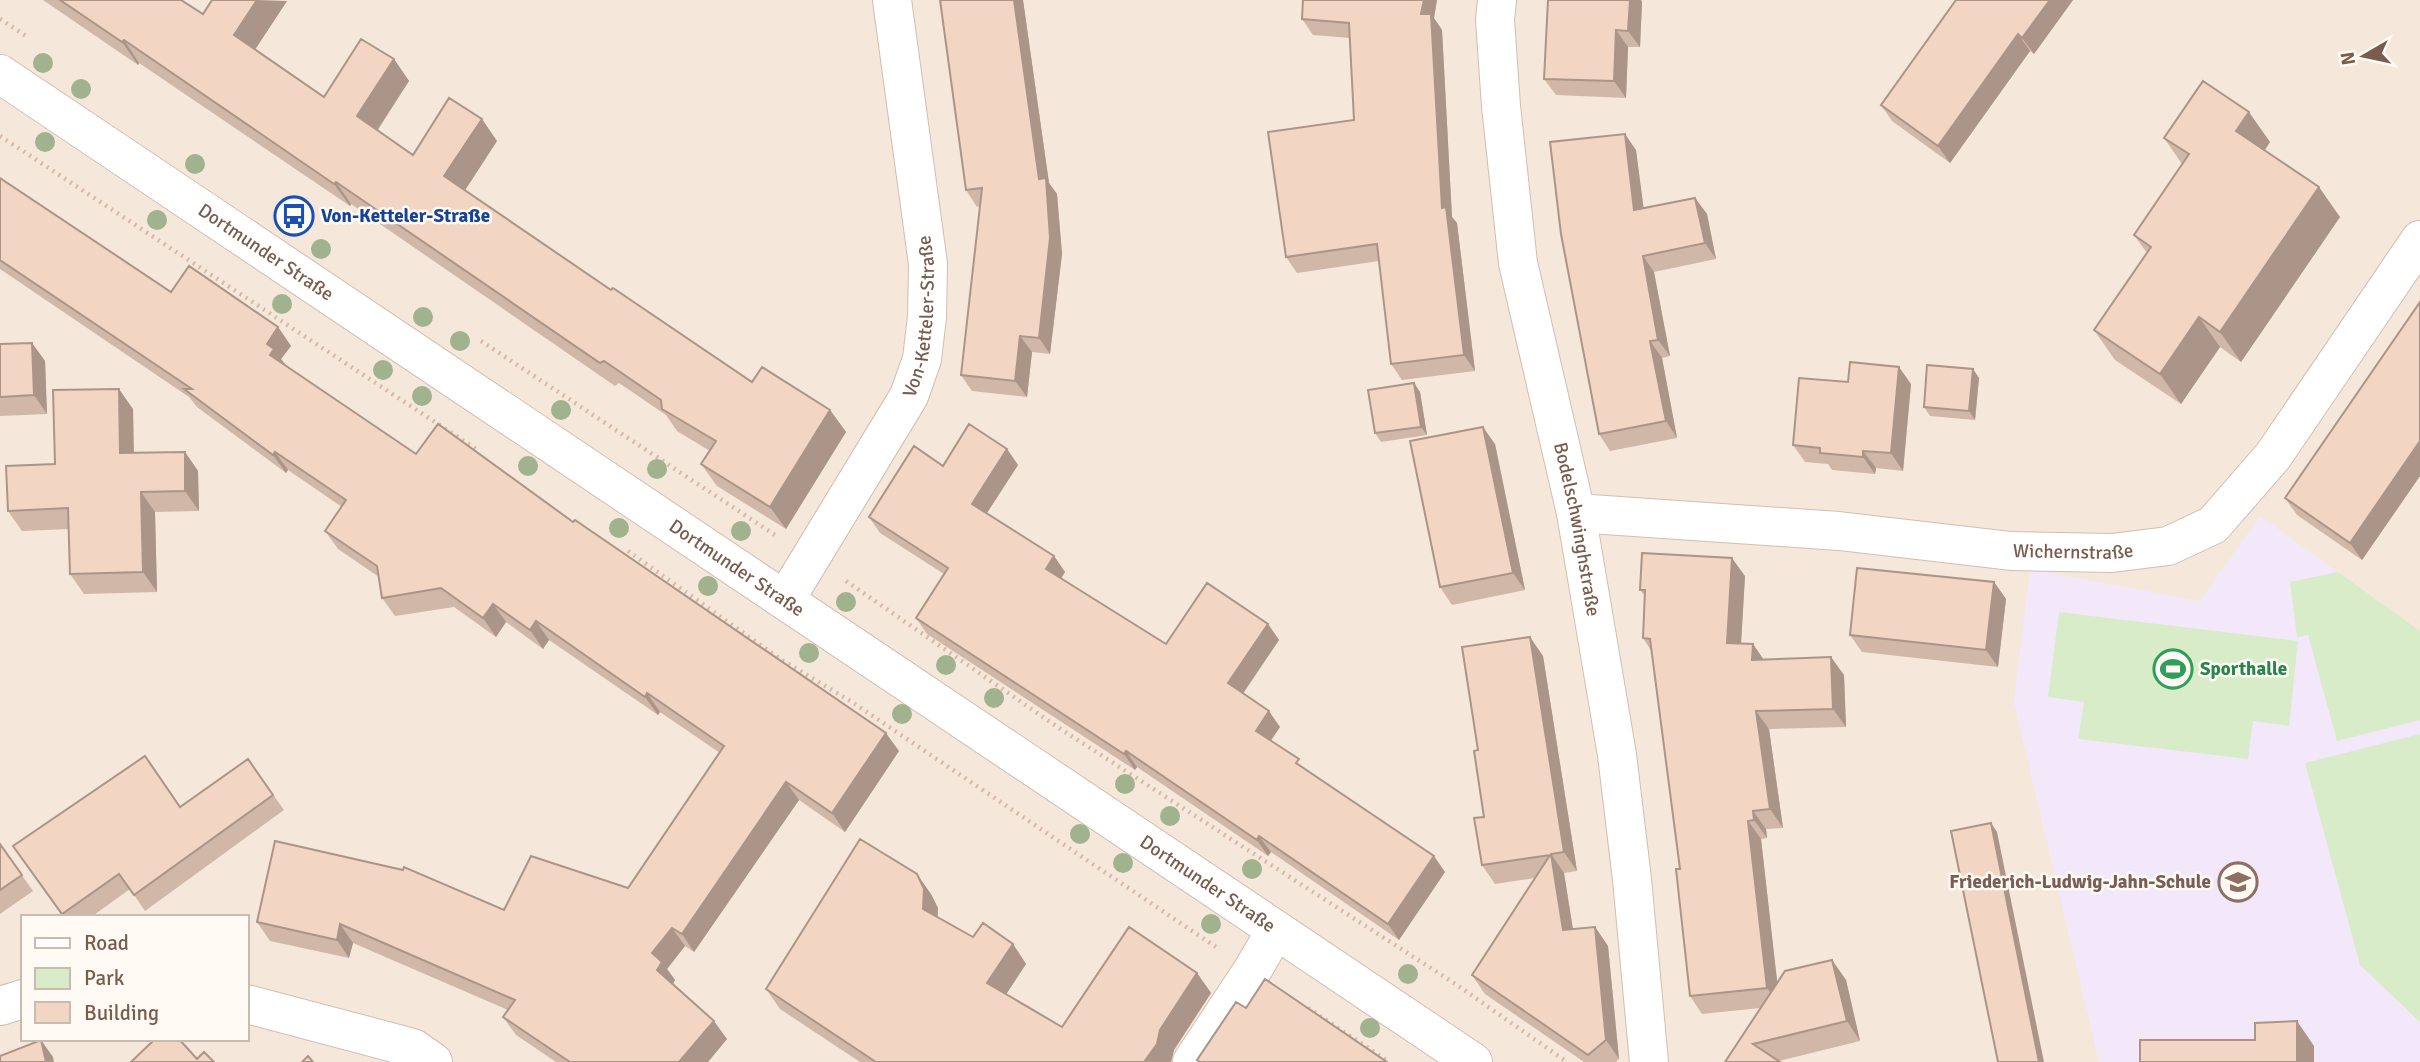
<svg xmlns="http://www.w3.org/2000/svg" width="2420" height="1062" font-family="Signika,sans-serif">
  <rect width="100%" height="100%" fill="#fdf6ec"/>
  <path fill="#f5e8da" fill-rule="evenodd" d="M0,0h2420v1062h-2420zM23,917h224v122h-224z"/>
  <path fill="#f3e8fa" d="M2260,516l160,115v431h-321l-85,-360 16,-133 170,32z"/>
  <path fill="#d8ecc9" d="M2338,572l82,59v89l-83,21 -29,-106 -11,2 -7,-55z
    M2059,612l239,29 -9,85 -36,-5 -5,38 -170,-20 6,-37 -36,-5z
    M2420,734v288l-60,-57 -55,-202z"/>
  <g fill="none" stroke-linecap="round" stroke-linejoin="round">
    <g stroke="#d1beb0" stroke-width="40">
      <g id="minor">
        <path id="s1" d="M1497,0l-2,20 6,86 17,157 58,250 41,242 15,124 17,183"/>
        <path id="s2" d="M0,74l1473,988"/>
        <path id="s3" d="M1576,513l263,18 172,20 101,2 56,-7 45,-21 60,-69 147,-216"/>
        <path id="s4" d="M785,600l124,-204 13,-37 5,-42 1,-53 -36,-264"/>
        <path d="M247,1004l166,44 20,14"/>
        <path d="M0,1006l23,-7"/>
        <path d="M1192,1062l60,-91 24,-41"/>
      </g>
    </g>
    <path stroke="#d9b8a5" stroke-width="4.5" stroke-dasharray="2 5" stroke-linecap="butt" d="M0,19l26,17
      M0,136l476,313
      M481,341l294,194
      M628,551l152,108 72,43 364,245
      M846,581l210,145 401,259 110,77
      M1308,1008l81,54"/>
    <use href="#minor" stroke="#fff" stroke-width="38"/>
  </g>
  <g fill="#a0b28e">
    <circle cx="43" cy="63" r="10"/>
    <circle cx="81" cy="89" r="10"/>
    <circle cx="45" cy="142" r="10"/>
    <circle cx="195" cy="164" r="10"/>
    <circle cx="157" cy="220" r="10"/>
    <circle cx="321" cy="249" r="10"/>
    <circle cx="282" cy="304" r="10"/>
    <circle cx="423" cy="317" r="10"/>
    <circle cx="460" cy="341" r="10"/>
    <circle cx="383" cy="370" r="10"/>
    <circle cx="422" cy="396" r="10"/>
    <circle cx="561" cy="410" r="10"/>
    <circle cx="528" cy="466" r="10"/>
    <circle cx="657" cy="469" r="10"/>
    <circle cx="619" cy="528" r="10"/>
    <circle cx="741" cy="531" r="10"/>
    <circle cx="708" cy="586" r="10"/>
    <circle cx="846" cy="602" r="10"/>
    <circle cx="809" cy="653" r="10"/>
    <circle cx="946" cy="665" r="10"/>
    <circle cx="994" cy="698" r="10"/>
    <circle cx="902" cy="714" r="10"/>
    <circle cx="1125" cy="784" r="10"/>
    <circle cx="1170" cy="816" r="10"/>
    <circle cx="1080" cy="834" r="10"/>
    <circle cx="1123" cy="863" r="10"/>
    <circle cx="1252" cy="869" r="10"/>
    <circle cx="1211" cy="924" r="10"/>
    <circle cx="1408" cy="974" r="10"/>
    <circle cx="1370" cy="1028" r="10"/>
  </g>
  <path fill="#d1b7a8" d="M43,0h138l22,14 84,-13 -32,49 69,47 70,-38 15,22 -31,49 35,25 84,-14 -32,49 146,100 141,92 78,28 16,22 -60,97 -69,-43 -16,-22 9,-13 -33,-20 -11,-16 -47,-32 -4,3 -264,-182 -1,2 -211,-143 -1,2z
    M940,0h83l26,183 8,11 5,60 -12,100 -18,-2 -5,45 -55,-6 -11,-16 19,-169 -3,1 -11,-17z
    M1303,0h134l-3,18 8,12 10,187 5,6 18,148 -73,9 -11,-16 -12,-103 -82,12 -11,-16 68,-137 -4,-82 -37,-3 -11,-16z
    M1548,0h93l1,2 -2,45h-12l-2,51 -70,-3 -12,-16z
    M1956,0h117l-39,54 -4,-3 -80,112 -58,-42 -11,-16z
    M2164,138l106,4 -5,8 75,67 -99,145 -21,-15 -39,57 -66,-44 -21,-30 53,-77 -13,-18 48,-71z
    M1636,150l7,58 52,-10 12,16 9,45 -62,13 16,84 -8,2 15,80 -67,13 -11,-17z
    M0,178l171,114 107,35 13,19 -10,13 6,8 129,87 157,68 326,229 -54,81 -46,-32 -105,152 -9,-6 -18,23 8,11 -2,4 54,55 -19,23h-152l-40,-27 -13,-18 5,-7 -155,-67 -4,15 -79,-17 -13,-19 247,-12 124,-22 92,-135 -60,-41 -2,3 -109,-75 -6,9 -37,-27 -10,15 -42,-30 -59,9 -13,-18 -3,-21 -41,-28 -13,-18 17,-24 -54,-37 -2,3 -89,-66 -8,-10 -189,-128z
    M2420,302v174l-58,84 -65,-45 -12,-17z
    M32,343l13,18 2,53 -47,2v-72z
    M1973,369l6,9 -4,42 -45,-4 -6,-9z
    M1848,382l63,2 -8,87 -27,-3 -1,6 -43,-4 -4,-6 -23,-2 -12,-17z
    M1414,383l6,9 7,43 -46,7 -6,-9z
    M133,409l1,44 51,-1 13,19 1,40 -44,1 2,80 -73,2 -14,-20 -1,-45 -47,2 -14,-20z
    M1495,444l30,146 -73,15 -12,-18z
    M1007,449l11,16 -31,48 67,43 11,16 -4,6 105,66 102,-20 11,16 -36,54 37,33 -9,14 34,28 140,103 -46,68 -128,-88 -3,4 -131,-89 -2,3 -208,-136 -11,-16 28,-44 -64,-41 -11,-16 74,-51z
    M1745,576l-4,68h12l10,15 81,16 2,52 -77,2 14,99 -17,1 1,9 -6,1 16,144 55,-23 14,20 14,61 -81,20 -54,1 35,-54 -58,6 -12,-18 -10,-127 -28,-217 -9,-14 2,-42 -5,-6z
    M1994,582l12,17 -8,68 -136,-15 -12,-17z
    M1543,656l34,215 -13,2 9,56 22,-2 13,19 11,113 -3,3h-32l-99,-68 -13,-19 63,-97 -40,6 -13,-19 2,-48 -6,-67z
    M248,759l36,51 -139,101 -15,-22 -39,28h-28l-50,-71 167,-39z
    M0,844l33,47 -33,23z
    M931,894l7,14 -1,9 36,20 40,7 13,20 -20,30 56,33 135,-54 14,20 -37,57 -3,12h-311l-80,-53 -14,-20z"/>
  <path fill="#aa9588" d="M257,0l30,1 -37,56 -16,-22z
    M1014,0h9l26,183 8,11 5,60 -12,100 -11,-16v-159z
    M1424,0h13l-3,18 8,12 10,187 5,6 18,148 -11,-16 -22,-147 -21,-194z
    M1630,0h11l1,2 -2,45 -12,-16z
    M2050,0h23l-39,54 -12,-16z
    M1616,30l12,17 -2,51 -12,-17z
    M2018,34l12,17 -80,112 -12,-17z
    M124,40l15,23 -1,2 -16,-23z
    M394,59l15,22 -37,57 -15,-22z
    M2249,112l21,30 -13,19 -21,-30z
    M482,119l15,22 -37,57 -16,-22z
    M1625,134l11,16 10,76 -12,-16z
    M336,182l15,22 -1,2 -16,-22z
    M2319,187l21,30 -99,145 -21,-30z
    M1695,198l12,16 9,45 -11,-16z
    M1643,256l11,16 16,84 -12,-16z
    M2199,317l21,30 -39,57 -21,-30z
    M278,327l13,19 -10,13 6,8 -17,-12 -3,-11z
    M1020,336l12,16 -5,45 -12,-16z
    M1650,341l12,17 15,80 -11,-17z
    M32,343l13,18 2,53 -13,-19z
    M1899,367l12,17 -8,87 -12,-18z
    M1973,369l6,9 -4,42 -6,-9z
    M1414,383l6,9 7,43 -6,-8z
    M119,389l14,20 1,64 -14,-20z
    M830,410l16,22 -60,97 -16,-22z
    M1483,427l12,17 30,146 -12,-17z
    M2420,441v35l-58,84 -12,-17z
    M1007,449l11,16 -35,54 -11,-15z
    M1863,451l13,17 -1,6 -12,-17z
    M185,452l13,19 1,40 -14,-20z
    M275,452l13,18 -2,3 -13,-18z
    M141,492l14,20 2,80 -14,-20z
    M1054,556l11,16 -8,13 -11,-16z
    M1732,558l13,18 -5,85 -13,-18z
    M1994,582l12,17 -8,68 -12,-17z
    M493,604l13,18 -10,15 -13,-19z
    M536,621l13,19 -6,9 -13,-19z
    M1268,624l11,16 -40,59 -11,-16z
    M1530,637l13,19 34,215 -13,-19z
    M1753,644l13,19 -14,-3z
    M1831,657l13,18 2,52 -13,-18z
    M647,693l13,19 -2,3 -13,-18z
    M1269,711l11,16 -13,19 -11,-15z
    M1756,711l13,18 14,99 -13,-19z
    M886,733l13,18 -54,81 -13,-19z
    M1126,751l11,16 -2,3 -11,-16z
    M786,782l13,18 -105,152 -12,-18z
    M1753,811l13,18 1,9 -13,-18z
    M1748,821l13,18 19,167 -13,-18z
    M1991,823l6,9 47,230h-5z
    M1259,836l12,16 -3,4 -11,-16z
    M1551,854l13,19 12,76 -13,-19z
    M1434,856l11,16 -46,68 -11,-16z
    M917,874l14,20 7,14 -1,20 -14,-19z
    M340,924l13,19 -4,15 -12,-18z
    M1595,927l13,19 11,113 -13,-19z
    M672,928l13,18 -18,23 8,11 -5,8 -13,-18 -5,-17z
    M1013,944l13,20 -25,38 -14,-19z
    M1832,960l14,20 14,61 -13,-20z
    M1197,973l14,20 -37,57 -3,12h-27l16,-32z
    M714,1021l13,18 -19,23h-29z
    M2297,1021l17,25v16h-17z
    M41,1040l12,17 1,5h-8z"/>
  <path fill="#f3d5c3" stroke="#aa9588" stroke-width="2" d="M60,0h121l22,14 9,-14h45l-23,35 90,62 37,-58 33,20 -37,57 56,39 36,-57 33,21 -38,57 167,114 2,-2 139,94 10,-15 68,43 -60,97 -69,-43 15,-23 -54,-32 -1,-9 -57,-39 -4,2 -264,-181 -2,2 -210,-144 -2,2z
    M940,0h74l25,179 7,-1 4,60 -11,100 -19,-2 -5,45 -54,-6 21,-187 -16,2z
    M1303,0h121l-3,14h10l11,194 4,-1 18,148 -73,9 -14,-120 -91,13 -18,-125 86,-12 -5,-97 -47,-4z
    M1548,0h82l-2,31 -12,-1 -2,51 -70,-2z
    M1956,0h94l-28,38 -4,-4 -80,112 -57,-41z
    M2203,81l46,31 -13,19 83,56 -99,145 -21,-15 -39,57 -66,-44 57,-83 -17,-12 55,-81 -25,-16z
    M1625,134l9,76 61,-12 10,45 -62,13 15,84 -8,1 16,80 -67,13 -38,-200 -11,-92z
    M0,178l171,114 18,-26 89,61 -11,17 7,5 -4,6 146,99 22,-30 135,98 2,-2 311,213 -54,80 -46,-31 -104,152 -10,-6 -20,25 10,9 -5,8 57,51 -35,41h-109l-67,-45 12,-17 -175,-76 -3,16 -80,-18 18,-81 128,29 1,-3 100,43 27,-54 97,32 96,-142 -77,-53 -2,4 -109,-76 -6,9 -37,-26 -10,14 -42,-30 -59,10 -5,-32 -52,-35 21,-31 -71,-48 -2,3 -89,-66h8l-192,-129z
    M2420,302v139l-70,102 -65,-45z
    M32,343l2,52 -34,2v-53z
    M1850,362l49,5 -8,86 -28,-2v6l-43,-4v-5l-27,-3 6,-67 49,4z
    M1927,365l46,4 -4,42 -45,-4z
    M1414,383l7,44 -46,6 -7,-43z
    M119,389l1,64 65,-1v39l-44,1 2,80 -73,2 -2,-66 -60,3 -2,-45 49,-2 -2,-74z
    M969,424l38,25 -35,55 82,52 -8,13 120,75 41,-61 61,41 -40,59 41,28 -13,20 43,28 -3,4 138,93 -46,68 -129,-88 -2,4 -131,-89 -2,3 -208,-136 32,-50 -79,-51 45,-71 29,20z
    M1483,427l30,146 -73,14 -30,-146z
    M1642,553l90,5 -5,85 26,1 -1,16 79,-3 2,52 -77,2 14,98 -17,2 1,9 -6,1 19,167 -77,8 -14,-127h4l-30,-230 -7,-1 2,-48h-5z
    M1857,568l137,14 -8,68 -136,-15z
    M1530,637l34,215 -13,2 12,76 32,-3 11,113 -18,15 -116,-80 78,-120 -68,10 -8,-47 10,-1 -10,-66 4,-1 -16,-103z
    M145,756l35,51 68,-48 25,36 -139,100 -15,-21 -57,40 -49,-68z
    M1991,823l48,239h-41l-47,-231z
    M860,839l57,35 7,15 -1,20 50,28 10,-14 30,21 -26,39 75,44 67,-100 68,46 -37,57 -3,14 -13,18h-268l-110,-73z
    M0,844l22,31 -22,15z
    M1832,960l15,61 -94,23 27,18h-55l60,-91z
    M1265,979l122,83h-187l-3,-2 39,-58 10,6z
    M2297,1021v41h-157v-22h115v-17z
    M155,1039h24l18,20 7,-7 10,10h-83z
    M41,1040l5,22h-46v-6z
    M308,1056l5,6h-11z"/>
  <defs>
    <g id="bus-ring" transform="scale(2.0125)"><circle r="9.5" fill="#fffaf3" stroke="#1a4fb4" stroke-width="1.5"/><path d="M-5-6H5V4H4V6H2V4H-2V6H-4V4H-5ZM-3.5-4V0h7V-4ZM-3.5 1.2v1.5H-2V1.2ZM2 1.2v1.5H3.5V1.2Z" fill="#1a4fb4"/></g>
    <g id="stadium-ring" transform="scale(2.0125)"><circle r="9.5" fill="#fffaf3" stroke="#2e9e5b" stroke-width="1.5"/><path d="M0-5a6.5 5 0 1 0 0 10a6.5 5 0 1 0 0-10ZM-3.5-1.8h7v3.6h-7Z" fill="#2e9e5b"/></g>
    <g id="school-ring" transform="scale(2.0125)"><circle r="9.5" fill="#fffaf3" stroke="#8d6e63" stroke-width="1.5"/><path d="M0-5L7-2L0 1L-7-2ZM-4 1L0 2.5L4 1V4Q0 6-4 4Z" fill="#8d6e63"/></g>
  </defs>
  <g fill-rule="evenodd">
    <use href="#bus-ring" x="294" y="216"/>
    <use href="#stadium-ring" x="2173" y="669"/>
    <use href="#school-ring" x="2238" y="882"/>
  </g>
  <g text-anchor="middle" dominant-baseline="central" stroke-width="5" stroke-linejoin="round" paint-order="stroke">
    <g font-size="19" font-weight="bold" fill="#164399" stroke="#fffaf3" text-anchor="start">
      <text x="321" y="216">Von-Ketteler-Straße</text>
    </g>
    <g font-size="19" fill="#7a5c4d" stroke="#fffaf3">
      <text stroke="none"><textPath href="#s2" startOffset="320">Dortmunder Straße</textPath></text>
      <text stroke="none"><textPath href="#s4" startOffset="320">Von-Ketteler-Straße</textPath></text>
      <text stroke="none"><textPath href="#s1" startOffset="537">Bodelschwinghstraße</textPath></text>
      <text stroke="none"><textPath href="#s3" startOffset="499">Wichernstraße</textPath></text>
      <text stroke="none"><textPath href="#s2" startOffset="887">Dortmunder Straße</textPath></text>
      <text stroke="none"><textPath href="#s2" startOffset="1454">Dortmunder Straße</textPath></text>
    </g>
    <g font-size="19" font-weight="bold" fill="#27864d" stroke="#fffaf3" text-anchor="start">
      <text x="2200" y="669">Sporthalle</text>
    </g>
    <g font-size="19" font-weight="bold" fill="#785e54" stroke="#fffaf3" text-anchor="end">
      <text x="2211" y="882">Friederich-Ludwig-Jahn-Schule</text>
    </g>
  </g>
  <rect x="21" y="915" width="228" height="126" fill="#fffaf3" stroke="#cabbb1" stroke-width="2"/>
  <rect x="35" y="938" width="35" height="10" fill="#ffffff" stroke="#cabbb1" stroke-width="2"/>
  <text x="84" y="950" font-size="21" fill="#7a5c4d">Road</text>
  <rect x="35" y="968" width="35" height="21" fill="#d8ecc9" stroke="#cabbb1" stroke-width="2"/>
  <text x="84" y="985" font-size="21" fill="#7a5c4d">Park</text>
  <rect x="35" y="1002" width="35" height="21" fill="#f3d5c3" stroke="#cabbb1" stroke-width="2"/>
  <text x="84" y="1020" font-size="21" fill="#7a5c4d">Building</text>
  <g transform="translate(2364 56) rotate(261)" stroke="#fffaf3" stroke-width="5" paint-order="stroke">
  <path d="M0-5L12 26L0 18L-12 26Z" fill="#7a5c4d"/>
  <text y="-10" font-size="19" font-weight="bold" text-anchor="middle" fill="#7a5c4d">N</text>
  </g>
</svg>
